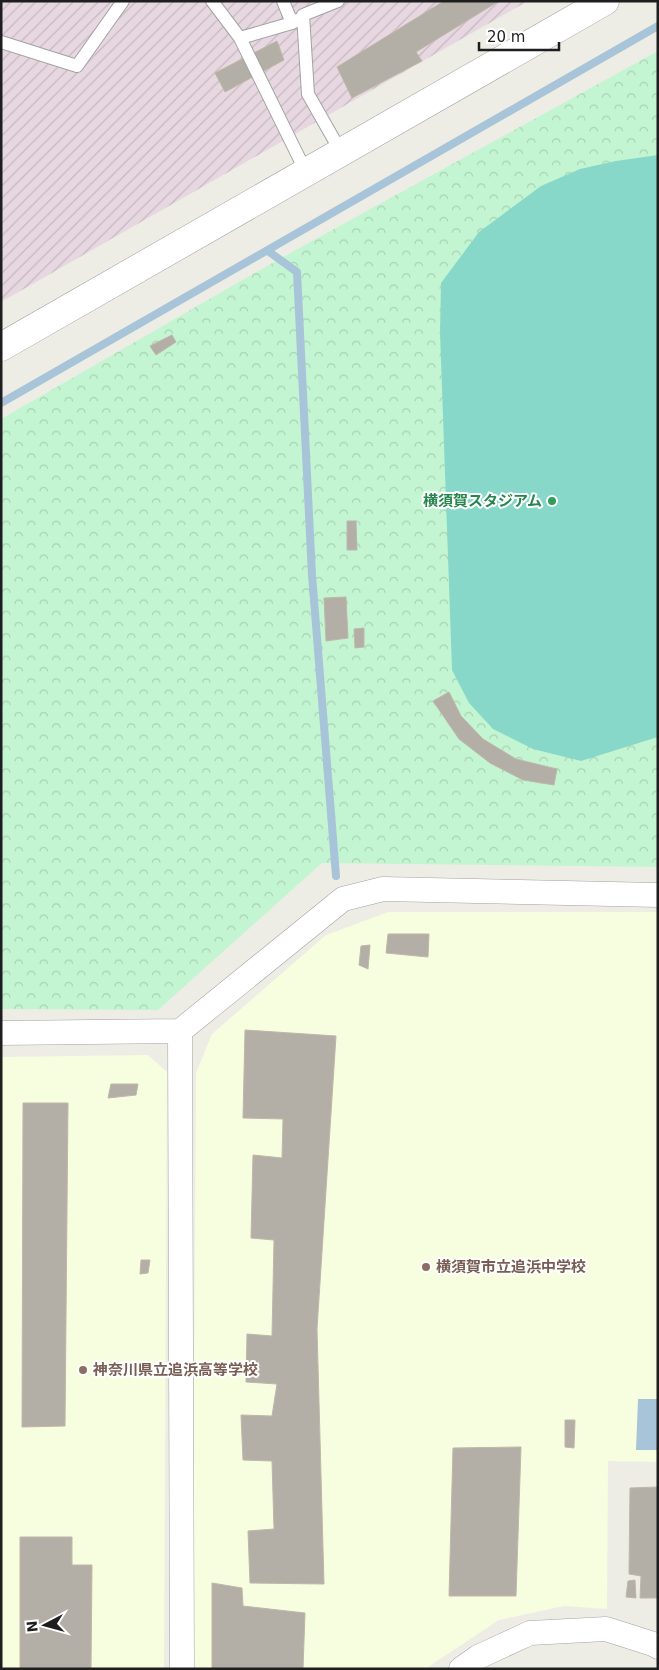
<svg xmlns="http://www.w3.org/2000/svg" width="659" height="1670" font-family="'DejaVu Sans','Noto Sans JP',sans-serif">
  <defs>
    <pattern id="industrial-furrows" width="10" height="10" patternUnits="userSpaceOnUse" patternTransform="scale(1.25)"><rect width="10" height="10" fill="#e7d7e1"/><path d="M-1 1l2-2M0 10L10 0M9 11l2-2" fill="none" stroke="#c6b8c1"/></pattern>
    <pattern id="park-crowns" width="20" height="18" patternUnits="userSpaceOnUse" patternTransform="scale(1.25)"><rect width="20" height="18" fill="#c4f5d2"/><path d="M2 6a3 3 0 1 1 6 0M12 15a3 3 0 1 1 6 0" fill="none" stroke="#a8d2b4"/></pattern>
  </defs>
  <rect width="100%" height="100%" fill="#eeede5"/>
  <path fill="url(#industrial-furrows)" d="M1,1h527l-527,301z"/>
  <path fill="#f7fddf" d="M388,912h270v550l-50,-1 -1,148 -43,-3 -65,14 -74,49h-233l4,-596 16,-39 114,-99z
    M148,1055l19,17 -3,597h-163v-612z"/>
  <path fill="url(#park-crowns)" d="M658,51v816l-336,-4 -164,147 -157,-1v-590l273,-157z"/>
  <path fill="#88d8c9" d="M658,155v582l-77,24 -48,-12 -40,-20 -24,-26 -17,-33 -12,-338 1,-49 38,-51 62,-46 39,-17 36,-8z"/>
  <path fill="#a8c4d9" d="M638,1399h20v51h-22z"/>
  <g fill="none" stroke-linecap="round" stroke-linejoin="round">
    <path stroke="#a8c4d9" stroke-width="8" d="M268,251l29,21 15,303 24,301
      M1,403l657,-377"/>
  </g>
  <path fill="#b3afa7" stroke="#bfb7a8" d="M444,1h55l-83,51 6,9 -70,37 -15,-31z
    M277,41l7,19 -59,32 -10,-19z
    M172,335l4,7 -20,13 -6,-9z
    M347,521h9l1,29h-10z
    M346,597l2,41 -22,3 -2,-43z
    M364,628v19l-9,1 -1,-19z
    M449,692l12,24 22,23 33,20 41,10 -3,16 -31,-5 -33,-17 -31,-24 -26,-38z
    M388,934h41l-1,23 -42,-4z
    M370,945l-2,24 -9,-4 2,-19z
    M245,1030l91,6 -19,293 7,255 -74,-1 -2,-52 26,-2 -2,-68 -29,-1 -2,-45 31,1 5,-32 -31,-2 1,-48 25,2 2,-96 -23,-2 2,-83 29,3 1,-39 -40,-1z
    M111,1084h27l-2,11 -28,3z
    M23,1103h45l-3,323 -43,1z
    M141,1260h9l-2,13 -8,1z
    M565,1420h10l-1,28 -9,-1z
    M521,1447l-5,149h-67l4,-148z
    M658,1487v111h-18l1,-22 -12,-2 1,-86z
    M20,1537h52v28h20l-1,104h-71z
    M635,1580l1,18 -10,-1 2,-16z
    M212,1583l30,5 1,18 62,7 -2,56h-91z"/>
  <g fill="none" stroke-linecap="round" stroke-linejoin="round">
    <g stroke="#a2a2a2" stroke-width="14">
      <path id="service" d="M212,1l28,37 52,-15
        M283,1l9,22 5,-3
        M338,1l-35,14 5,79 33,58
        M240,38l66,134
        M1,42l76,24 46,-65"/>
    </g>
    <g stroke="#a2a2a2" stroke-width="25">
      <path id="minor" d="M1,1033l179,-2
        M182,1669l-2,-638 163,-132 40,-10 275,6
        M461,1669l17,-12 52,-24 76,-4 47,15 5,3"/>
    </g>
    <g stroke="#a2a2a2" stroke-width="29">
      <path id="tertiary" d="M1,347l604,-346"/>
    </g>
    <use href="#service" stroke="#fff" stroke-width="12"/>
    <use href="#minor" stroke="#fff" stroke-width="24"/>
    <use href="#tertiary" stroke="#fff" stroke-width="28"/>
  </g>
  <circle fill="#2e9e5b" stroke="#fff" stroke-width="2" cx="552" cy="501" r="5"/>
  <g fill="#8d6e63" stroke="#fff" stroke-width="2">
    <circle cx="426" cy="1267" r="5"/>
    <circle cx="83" cy="1370" r="5"/>
  </g>
  <g text-anchor="middle" dominant-baseline="central" stroke-width="4" stroke-linejoin="round" paint-order="stroke">
    <g font-size="15" font-weight="bold" fill="#27864d" stroke="#fff" text-anchor="end">
      <text x="542" y="501">横須賀スタジアム</text>
    </g>
    <g font-size="15" font-weight="bold" fill="#785e54" stroke="#fff" text-anchor="start">
      <text x="436" y="1267">横須賀市立追浜中学校</text>
      <text x="93" y="1370">神奈川県立追浜高等学校</text>
    </g>
  </g>
  <rect width="659" height="1670" fill="none" stroke="#1e1e1e" stroke-width="5"/>
  <g transform="translate(45 1625) rotate(264)" stroke="#ffffff" stroke-width="4" paint-order="stroke">
  <path d="M0-4L9 19L0 12L-9 19Z" fill="#1e1e1e"/>
  <text y="-8" font-size="14" font-weight="bold" text-anchor="middle" fill="#1e1e1e">N</text>
  </g>
  <path d="M479 42v8h80v-8" fill="none" stroke="#1e1e1e" stroke-width="2.5"/>
  <text x="487" y="42" font-size="15" fill="#1e1e1e" stroke="#ffffff" stroke-width="4" paint-order="stroke">20 m</text>
</svg>
